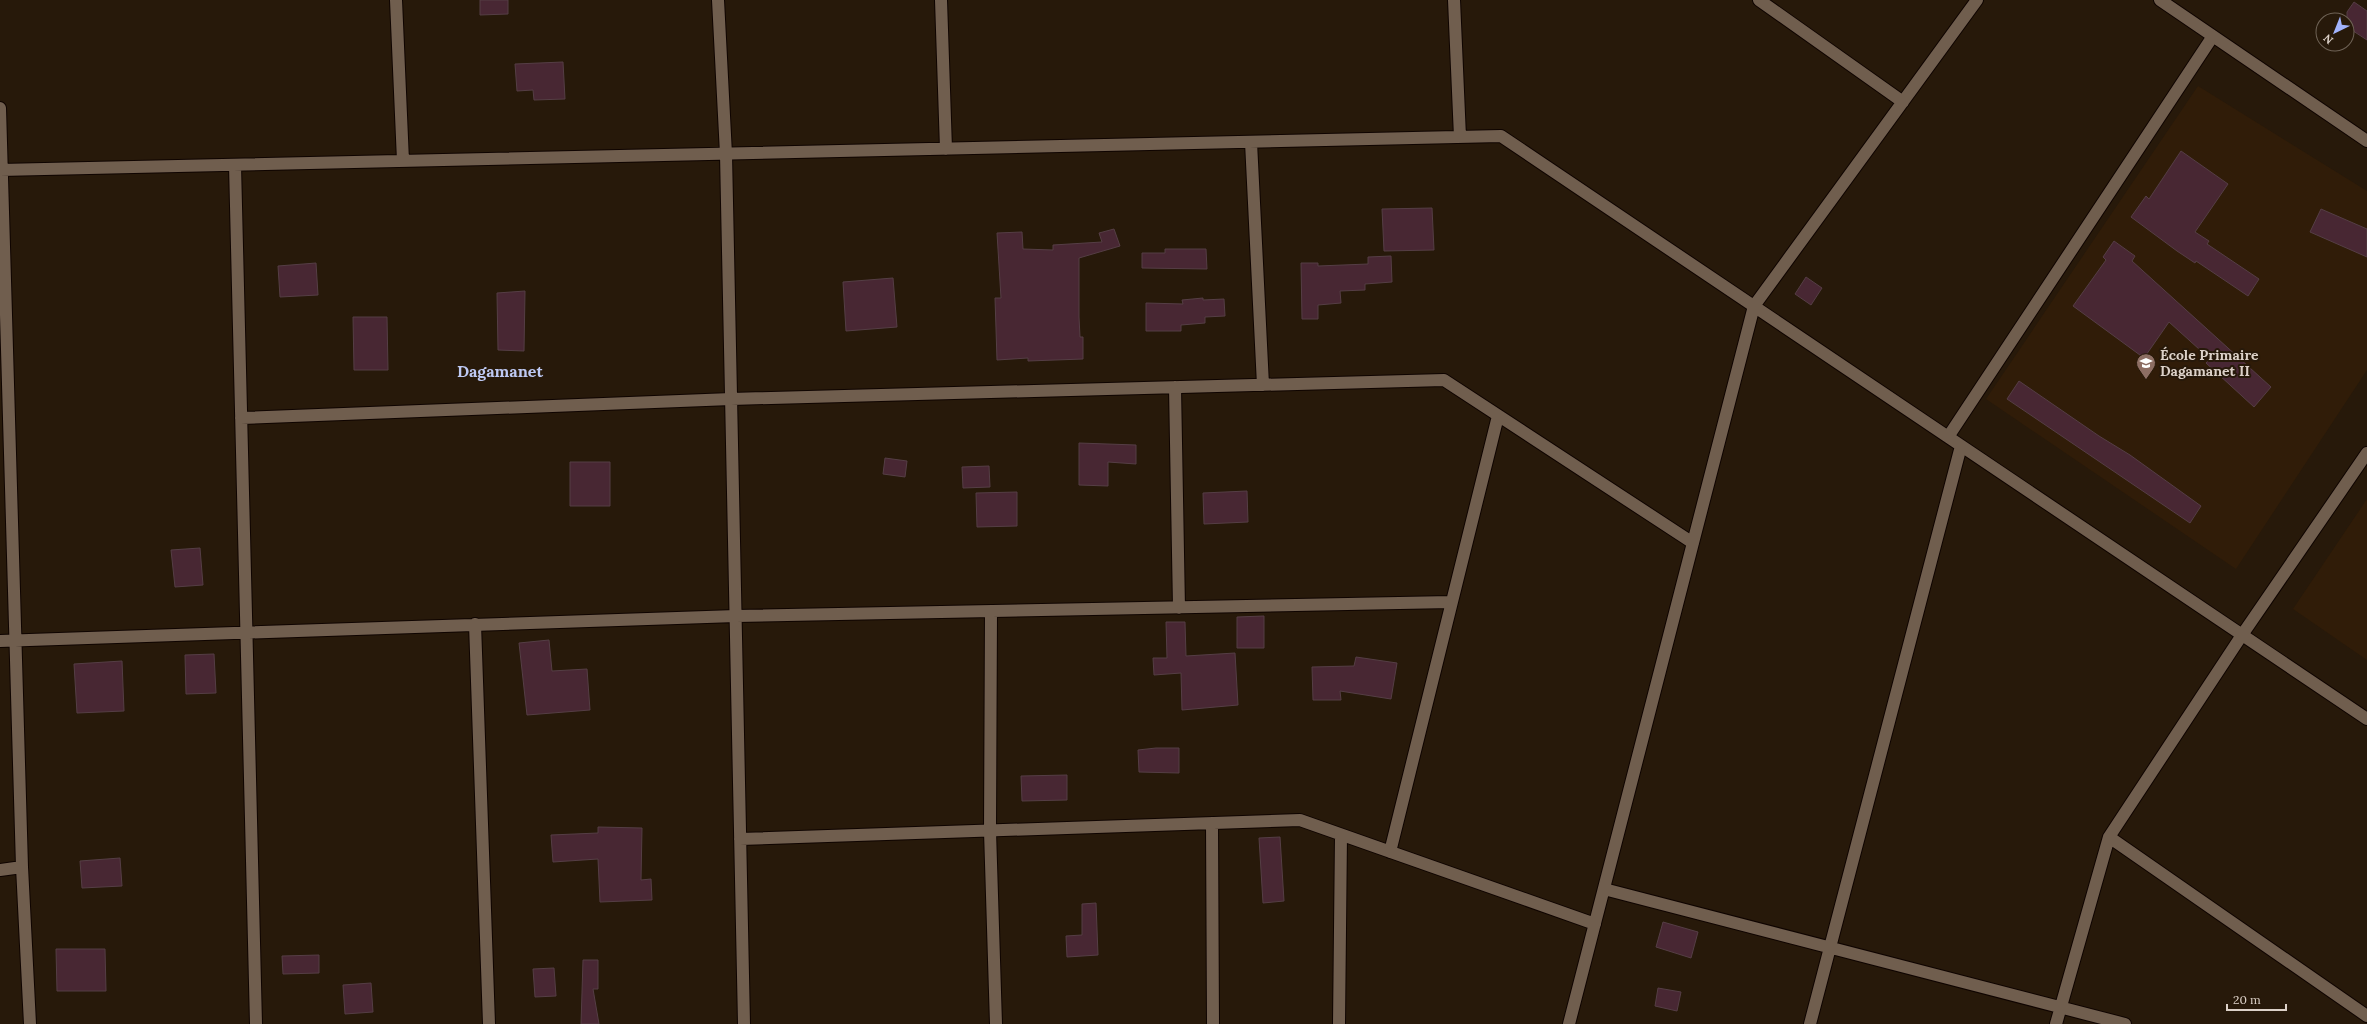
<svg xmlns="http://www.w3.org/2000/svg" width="2367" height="1024" font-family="Lora,serif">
  <rect width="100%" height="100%" fill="#27190a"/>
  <path fill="#301c08" d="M2198,86l169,105v179l-131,199 -250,-170z
    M2367,499v161l-74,-51z"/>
  <path fill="#482733" stroke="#553e45" d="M480,0h28v14l-28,1z
    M2354,2l13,9v29l-20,-13v-15z
    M563,62l2,37 -31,1 -1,-10 -16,1 -2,-27z
    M2181,151l47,33 -33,48 14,9 -2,3 52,35 -11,17 -52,-35 -1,2 -18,-12 -46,-34 15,-21 3,3z
    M1432,208l2,42 -50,1 -2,-42z
    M2321,209l46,20v28l-57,-25z
    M1114,229l6,17 -41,12v59l1,20h3v22l-55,2v-3l-31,2 -2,-62h6l-4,-65 25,-1 1,17 30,1v-5l49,-3 -3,-9z
    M2114,241l21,15 -3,5 139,126 -17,20 -48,-44 4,-4 -41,-37 -25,36 -71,-52 33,-46 -3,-3z
    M1165,249h41l1,20 -65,-1v-15h23z
    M1391,256l1,26 -27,2v6l-25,1 1,12 -23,2v14h-16l-1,-56h17v3l50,-2v-7z
    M316,263l2,32 -38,2 -2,-31z
    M1806,277l16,11 -11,17 -16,-11z
    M893,278l4,49 -51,4 -3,-49z
    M525,291l-1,60 -26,-1 -1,-57z
    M1203,298v2l21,-1 1,17 -20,1v6l-24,2v6h-35v-28l37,1 -1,-4z
    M353,317h34l1,53h-34z
    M2019,381l80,55 31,19 71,51 -11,17 -183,-124z
    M1079,443l57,2v19l-28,-2v24l-29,-1z
    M885,458l22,3 -2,16 -22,-3z
    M570,462h40v44h-40z
    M989,466l1,21 -27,1 -1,-21z
    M1247,491l1,31 -44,2 -1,-31z
    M1017,492v34l-40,1 -1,-34z
    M200,548l3,37 -28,2 -4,-37z
    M1264,616v32h-27v-31z
    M1166,622h19l1,34 49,-3 3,52 -56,5 -1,-37 -27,2 -1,-17h14z
    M549,640l3,31 35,-2 3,41 -63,5 -8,-72z
    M214,654l2,39 -30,1 -1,-39z
    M1356,657l41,6 -6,36 -51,-8 1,9h-28l-1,-33 42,-1z
    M122,661l2,50 -47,2 -3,-49z
    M1156,748h23v25l-40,-1 -1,-22z
    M1067,775v25l-45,1 -1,-25z
    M598,827l44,1 -1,52 10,-1 1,21 -52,2 -2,-43 -45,3 -2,-27 47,-2z
    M1280,837l4,64 -21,2 -4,-65z
    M120,858l2,28 -40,2 -2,-27z
    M1096,903l2,52 -31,2 -1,-21 16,-1v-31z
    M1663,922l35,10 -7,26 -35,-11z
    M56,949h49l1,42h-49z
    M319,955v18l-36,1 -1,-18z
    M583,960h15v29h-5l6,35h-18z
    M554,968l2,28 -21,1 -2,-28z
    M371,983l2,29 -28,2 -2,-29z
    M1658,988l23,4 -4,19 -22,-5z"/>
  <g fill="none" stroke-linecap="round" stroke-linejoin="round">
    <g stroke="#0f0400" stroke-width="14">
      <path id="minor" d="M396,0l7,161
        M718,0l8,154 18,870
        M941,0l5,149
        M1454,0l6,137
        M1759,0l144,102
        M2160,0l207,141
        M0,108l22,759 8,157
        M1251,142l12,243
        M235,165l21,859
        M0,170l1501,-34 866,583
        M1175,387l4,221
        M241,418l490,-19 713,-19 249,163
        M1948,437l265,-401
        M991,611l-1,220 6,193
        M475,624l14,400
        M0,641l736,-25 715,-14
        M1212,823l1,201
        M2109,837l258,179
        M740,839l560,-19 295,104
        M1390,852l108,-436
        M0,870l22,-3
        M1604,889l521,135
        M1339,1024l2,-189
        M1569,1024l185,-718 223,-306
        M1810,1024l151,-578
        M2056,1024l53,-187 133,-202 125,-182"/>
    </g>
    <use href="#minor" stroke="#705e4e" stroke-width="12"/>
  </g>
  <defs>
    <g id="school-pin" transform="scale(1)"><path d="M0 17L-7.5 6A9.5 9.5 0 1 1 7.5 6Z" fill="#8d6e63" stroke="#27190a"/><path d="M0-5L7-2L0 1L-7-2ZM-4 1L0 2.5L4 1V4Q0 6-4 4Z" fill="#fff"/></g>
  </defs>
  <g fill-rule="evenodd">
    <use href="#school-pin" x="2146" y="363"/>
  </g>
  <g text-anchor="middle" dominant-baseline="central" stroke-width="4" stroke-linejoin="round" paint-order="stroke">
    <g font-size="14" font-weight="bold" fill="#dcd1c8" stroke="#27190a" text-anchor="start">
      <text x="2160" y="355">École Primaire<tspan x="2160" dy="16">Dagamanet II</tspan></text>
    </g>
    <g font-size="16" font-weight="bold" fill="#bec9f3" stroke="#27190a">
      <text x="500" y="371">Dagamanet</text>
    </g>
  </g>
  <g transform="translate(2335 32) rotate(223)"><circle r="19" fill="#27190a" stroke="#6f6356"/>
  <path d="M0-3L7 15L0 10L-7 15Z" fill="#a1b3fd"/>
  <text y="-6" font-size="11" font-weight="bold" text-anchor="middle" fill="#dcd1c8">N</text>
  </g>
  <path d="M2227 1004v6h59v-6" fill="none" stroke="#dcd1c8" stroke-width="2"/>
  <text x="2233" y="1004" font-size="12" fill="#dcd1c8" stroke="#27190a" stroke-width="3" paint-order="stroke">20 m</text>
</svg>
